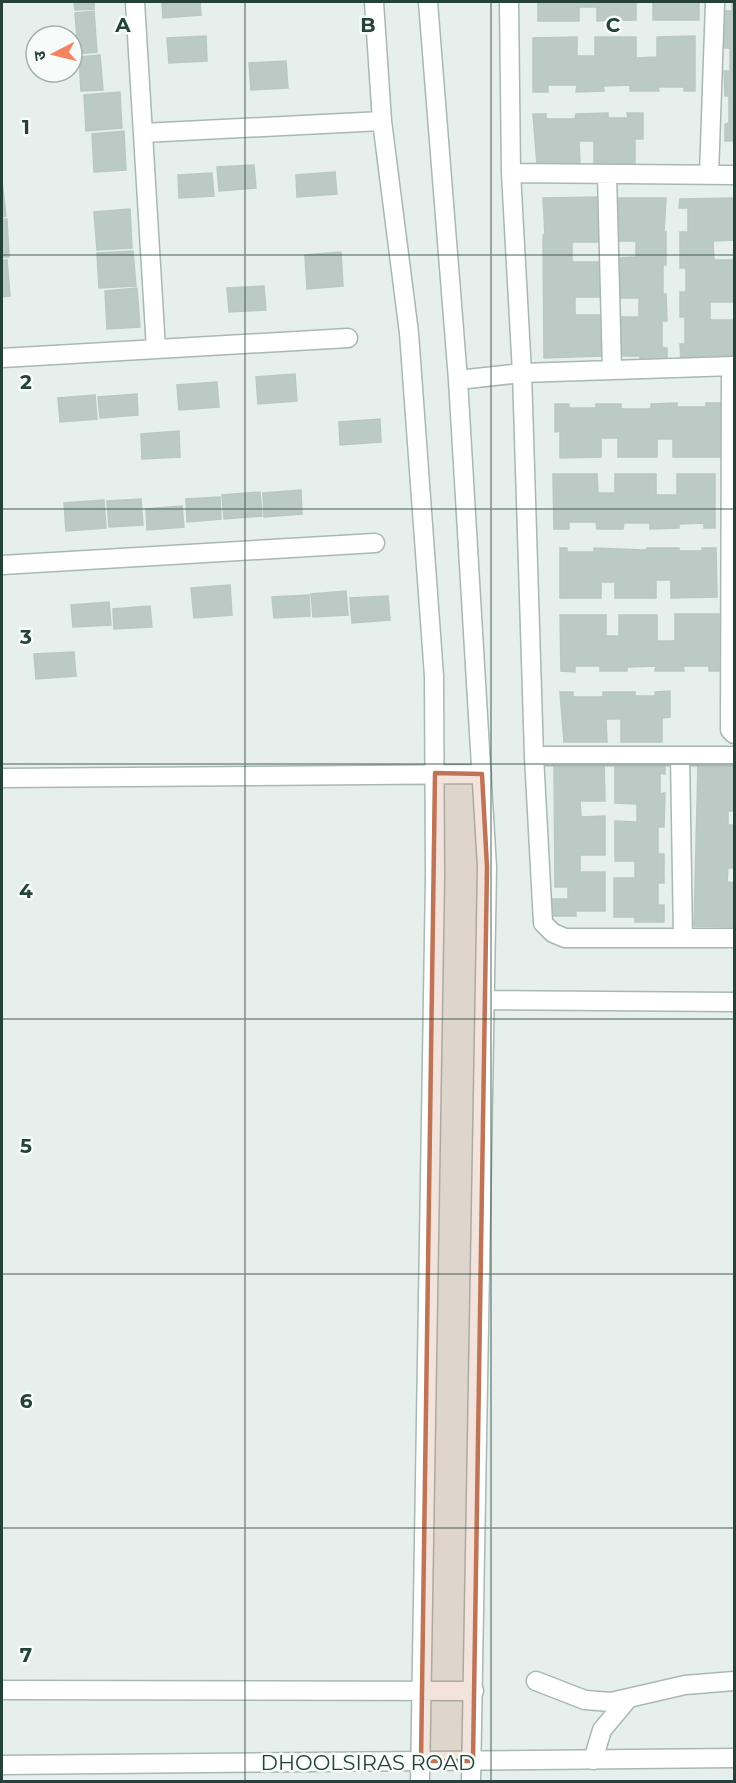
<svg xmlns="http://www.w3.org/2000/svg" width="736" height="1783" font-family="Montserrat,'Noto Sans Devanagari',sans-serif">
  <rect width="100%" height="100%" fill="#e6efeb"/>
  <path fill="#bbcac4" stroke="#b8c9c2" stroke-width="1.5" d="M74,2h20v7l-19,1z
    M162,2h38l1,13 -38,3z
    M538,2h98v18l-39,1v-14h-18v14h-41z
    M653,2h46v18h-46z
    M732,2h2v139h-9v-17l4,-1v-27h-4l-1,-25h6v-23h-6v-37h8z
    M94,11l3,41 -19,2 -3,-41z
    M206,36l1,25 -38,2 -2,-25z
    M695,36v55h-11v-4h-26l1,4h-29v-6l-27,1 1,5 -28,1 1,-7h-29v7h-15v-54l44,-1v19h18v-19h41v21l21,-1v-20z
    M100,55l3,35 -22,1 -2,-34z
    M286,61l2,27 -37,2 -2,-27z
    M120,92l2,36 -36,3 -2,-36z
    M608,113v5h20l-1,-5h16v26h-8v25h-41v-23h-15l1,23 -43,1 -4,-51h13v5h29l1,-5z
    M124,131l2,39 -32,2 -2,-38z
    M254,165l2,23 -37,3 -2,-24z
    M335,172l2,22 -40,3 -1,-22z
    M212,173l2,23 -35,2 -1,-23z
    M2,181l4,35 -4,1z
    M601,197v45h-29v20h29l1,35h-27v18h27v41l-58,2 -1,-123h2l-2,-37z
    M616,198h50l-2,35 2,-1v33h-3v29h3l1,27h-5v26l5,1v12l-27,1v-5h-23v-39h22v-19h-22v-40l19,-1v-16h-20z
    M734,198v42l-21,1 1,19h20v42h-24v18h24v37h-24v5h-29l-1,-18h5v-27h-5v-25h6v-24h-6v-36h8v-24h-9l1,-9z
    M130,209l2,39 -35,2 -3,-38z
    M2,219h5l2,38h-7z
    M133,251l3,35 -37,2 -2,-35z
    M341,252l2,34 -36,3 -2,-34z
    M2,260h5l3,36 -8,1z
    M264,286l2,24 -37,2 -2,-24z
    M137,288l3,39 -33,2 -2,-38z
    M295,374l2,27 -39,3 -2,-27z
    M217,382l2,25 -40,3 -2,-25z
    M137,394l1,21 -38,3 -2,-21z
    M95,395l2,24 -37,3 -2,-24z
    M677,403v4h29v-4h15l1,54h-49v-18h-16v18h-39v-19h-17v19l-41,1v-27l-5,1v-28h14v4h27v-4h25v5h30v-5z
    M380,419l1,23 -41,3 -1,-23z
    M179,431l1,26 -38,2 -1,-25z
    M553,474h44l1,19h17v-19h41v21h21v-21h38v54h-11v-5l-25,1v4l-29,1v-6h-26l-1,6h-26l-1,-7h-27v7h-15z
    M301,490l1,24 -38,3 -1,-24z
    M260,492l2,24 -38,3 -2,-24z
    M220,497l1,22 -34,3 -1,-23z
    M141,499l2,26 -34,2 -2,-26z
    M104,500l2,28 -40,3 -2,-28z
    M182,506l2,21 -37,3 -1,-21z
    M560,548h7v4h27v-4l52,2 1,-2h32v3h23v-3h14l1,49 -46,1v-18h-15v18h-41v-16h-14v16h-41z
    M230,585l2,30 -38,3 -3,-30z
    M346,591l2,24 -35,2 -2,-23z
    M309,595l1,21 -36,2 -2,-21z
    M388,596l2,24 -38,3 -2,-25z
    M109,602l2,23 -38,2 -2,-22z
    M150,606l2,21 -38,2 -1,-20z
    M675,614h44v57h-10v-5h-26l1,5h-29l1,-5 -29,1v4h-27v-5h-25v6l-14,-1 -1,-56h46v21h13v-21h38v26h18z
    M74,652l2,24 -40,3 -2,-25z
    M670,691v26l-8,1v24h-41v-23h-15l1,23h-43l-4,-50h13v5h30v-5h32v4h20v-4z
    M615,762h50v12l-5,-1v21l5,-1 -1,34h-6v27h6v29h-6v22h6v17h-29v-5h-21v-39h21v-17h-20v-40l22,1v-18l-22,-1z
    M604,764l1,37h-25l1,16 24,-1v39h-25v17h25v39h-29v5h-26v-17h18v-12h-13l-1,-122z
    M698,764l36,1v46h-6v14h6v43h-6l-1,14 7,1v44l-40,-1z"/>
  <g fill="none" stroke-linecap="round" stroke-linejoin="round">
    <g stroke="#a8b8b2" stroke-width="21">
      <path id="minor" d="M135,2l21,347
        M374,2l8,119 27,212 25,343 1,201 -15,905
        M428,2l30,378 29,487 -16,915
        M509,2l2,171 11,200 12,383 9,167 10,10 12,5h169
        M143,133l239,-12
        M511,173l223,2
        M607,174l5,196
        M709,175l6,-173
        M2,358l346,-20
        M731,366l-1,364 4,4
        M458,380l64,-7 212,-7
        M2,565l373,-22
        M534,756h200
        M680,756l3,182
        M2,778l480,-4
        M485,1000l249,2
        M536,1681l49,19 26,2 74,-17 49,-4
        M2,1690l472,1
        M593,1760l9,-30 25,-30"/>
    </g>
    <g stroke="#a8b8b2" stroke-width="21">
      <path id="tertiary" d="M2,1765l732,-7"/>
    </g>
    <use href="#minor" stroke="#fff" stroke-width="18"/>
    <use href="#tertiary" stroke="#fff" stroke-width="18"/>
  </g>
  <path fill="#c07456" fill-opacity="0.2" stroke="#c07456" stroke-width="4.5" stroke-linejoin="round" d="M435,773l47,1 5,93 -14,894h-52z"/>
  <path fill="none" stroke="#24423a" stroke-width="1.5" stroke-opacity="0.55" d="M245,2v1780M491,2v1780M2,255h732M2,509h732M2,764h732M2,1019h732M2,1274h732M2,1528h732"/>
  <g text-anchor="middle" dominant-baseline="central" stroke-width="5" stroke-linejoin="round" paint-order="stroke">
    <g font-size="21" fill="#24423a" stroke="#f7fbf9">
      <text x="368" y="1762">DHOOLSIRAS ROAD</text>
    </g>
  </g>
  <g font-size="20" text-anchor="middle" font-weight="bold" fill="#24423a" stroke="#f7fbf9" stroke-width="5" stroke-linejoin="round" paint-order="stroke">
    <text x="123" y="32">A</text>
    <text x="368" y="32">B</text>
    <text x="613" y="32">C</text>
    <text x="26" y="134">1</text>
    <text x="26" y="389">2</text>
    <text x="26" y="644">3</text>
    <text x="26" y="898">4</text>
    <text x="26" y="1153">5</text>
    <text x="26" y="1408">6</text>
    <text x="26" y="1662">7</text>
  </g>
  <rect width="736" height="1783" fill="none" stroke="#24423a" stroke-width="6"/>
  <g transform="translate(54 54) rotate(263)"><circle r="28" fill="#f7fbf9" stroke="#a3b1ad" stroke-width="1.5"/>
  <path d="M0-4.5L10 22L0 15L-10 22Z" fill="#f4845f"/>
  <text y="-9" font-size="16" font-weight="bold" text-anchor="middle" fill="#24423a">उ</text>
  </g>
</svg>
